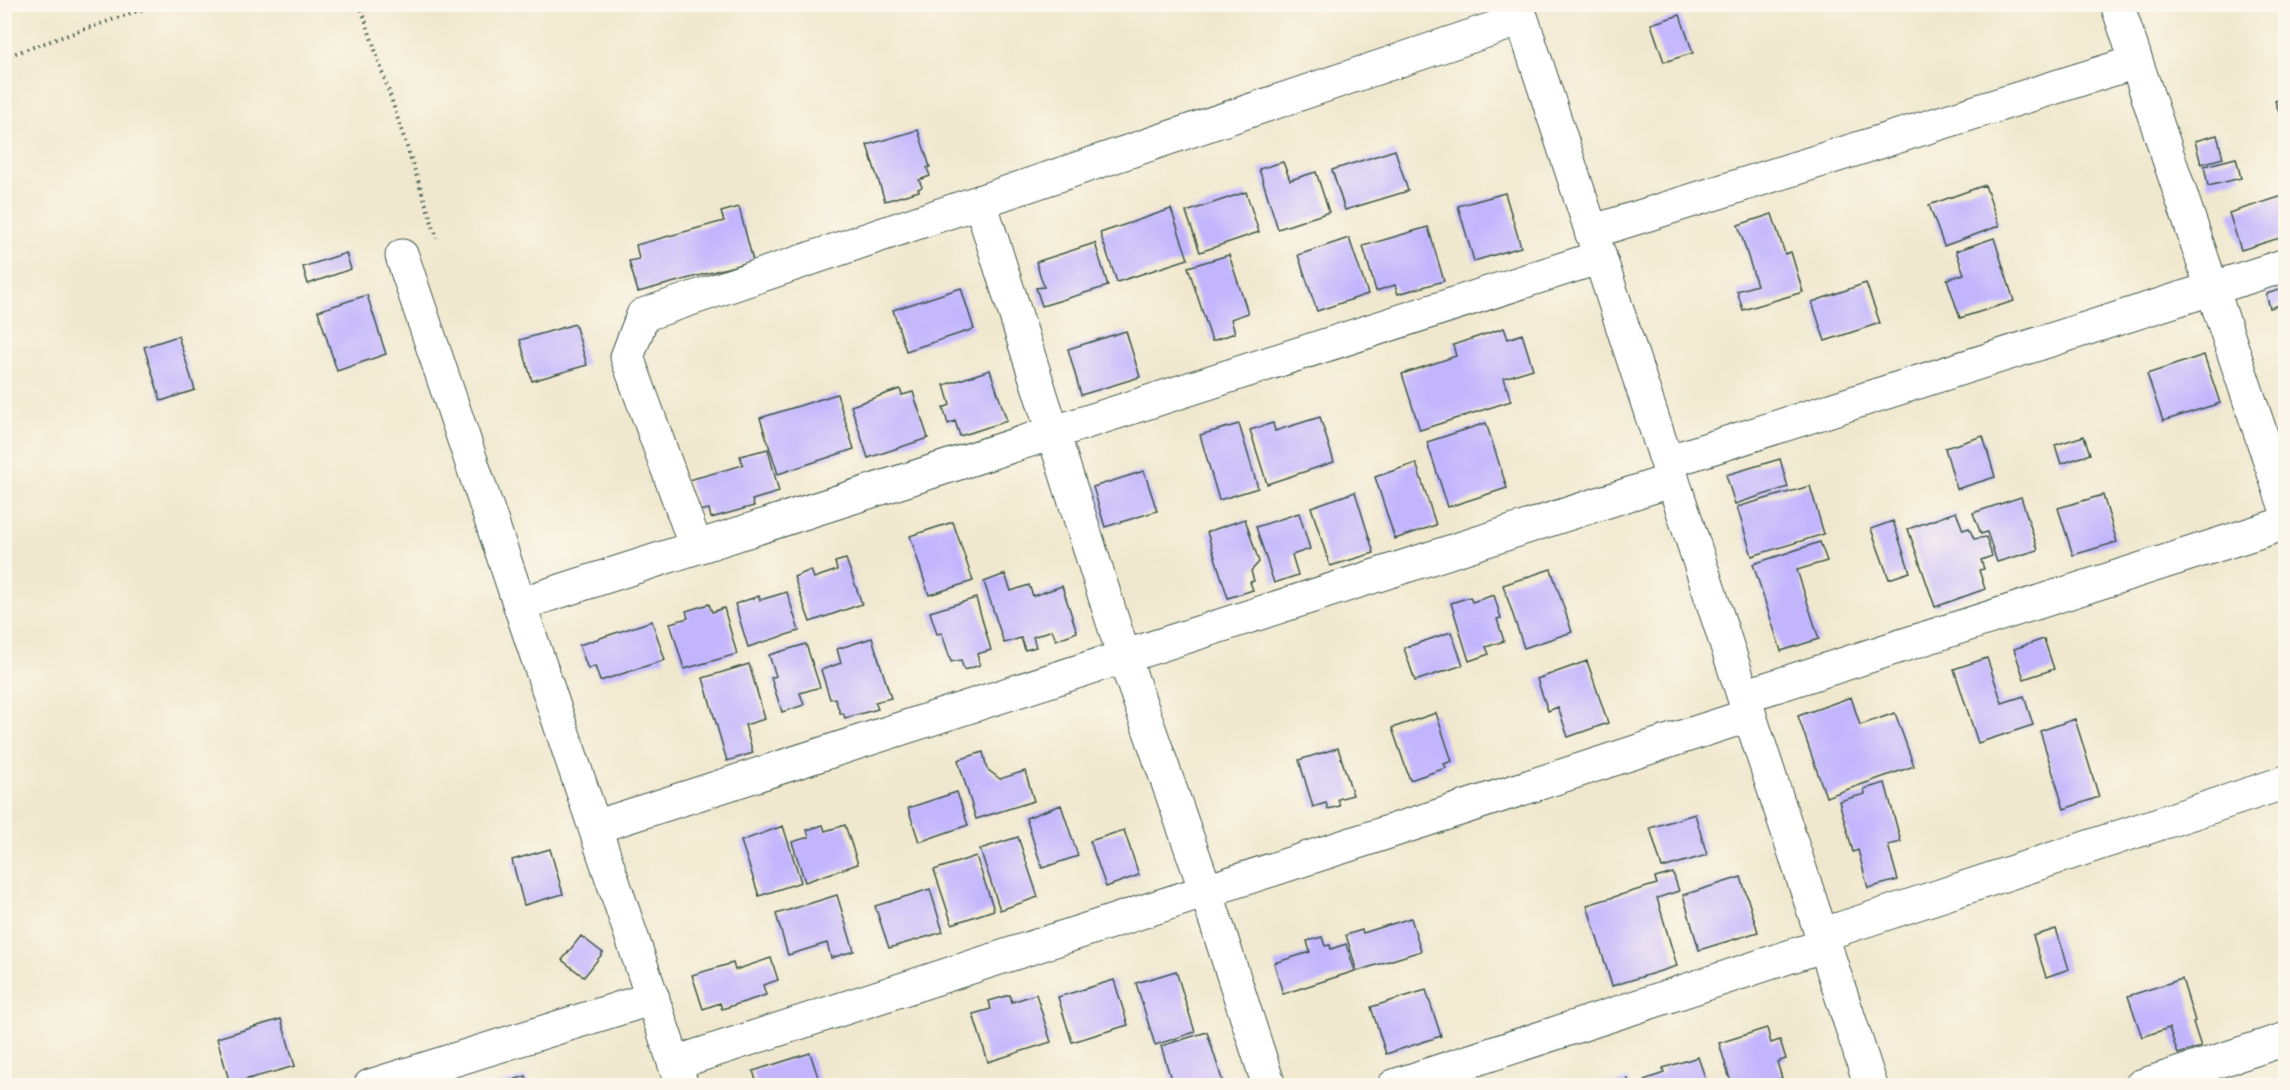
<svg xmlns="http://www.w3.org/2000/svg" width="2290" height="1090" font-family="Kalam,sans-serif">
  <rect width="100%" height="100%" fill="#fbf7ec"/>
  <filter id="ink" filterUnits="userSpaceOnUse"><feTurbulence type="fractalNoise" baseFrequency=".0167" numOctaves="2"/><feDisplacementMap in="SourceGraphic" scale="12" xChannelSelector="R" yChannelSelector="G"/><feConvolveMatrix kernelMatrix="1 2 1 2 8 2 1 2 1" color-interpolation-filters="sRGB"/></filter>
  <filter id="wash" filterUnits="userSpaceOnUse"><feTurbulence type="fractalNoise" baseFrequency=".008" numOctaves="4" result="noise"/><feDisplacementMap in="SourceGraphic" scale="24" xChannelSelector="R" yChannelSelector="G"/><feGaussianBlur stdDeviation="1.35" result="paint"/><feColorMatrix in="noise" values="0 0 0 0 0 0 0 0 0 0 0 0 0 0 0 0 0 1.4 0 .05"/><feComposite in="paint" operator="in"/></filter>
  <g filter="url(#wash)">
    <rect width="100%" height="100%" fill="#f0e8ce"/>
    <g id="blocks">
      <path fill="#c3b5fd" d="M1680,15l13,38 -29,9 -13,-38z
        M2286,97v32h-1l-10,-28z
        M918,130l12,37 -3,1 3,8 -11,4 3,7 -4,2 1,2 -34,10 -18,-56z
        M2217,135l6,23 -22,6 -6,-23z
        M1395,150l13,41 -63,19 -13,-40z
        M2236,158l5,20 -33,8 -4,-20z
        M1283,162l7,18 26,-8 13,40 -51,17 -19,-60z
        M1985,185l14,41 -55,20 -15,-41z
        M1246,192l13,40 -59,20 -14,-40z
        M1505,193l16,54 -47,14 -16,-55z
        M2286,195v41l-45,14 -12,-37z
        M739,207l14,54 -115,31 -9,-31 10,-2 -3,-14 88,-24 -3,-9z
        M1171,209l17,50 -71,23 -17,-49z
        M1772,214l13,40 6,-2 12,40 -60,18 -6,-19 20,-6 -19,-60z
        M1428,227l16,54 -46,13 -3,-9 -19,6 -13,-45z
        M1349,238l19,56 -51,17 -19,-56z
        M1994,238l20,63 -54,17 -13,-39 17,-5 -8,-23z
        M1095,243l13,43 -66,20 -6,-18 8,-1 -8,-25z
        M346,253l5,16 -43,15 -5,-17z
        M1229,255l19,58 -17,6 4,14 -23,8 -24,-74z
        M1866,283l14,40 -55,18 -13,-39z
        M961,288l13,41 -68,22 -13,-41z
        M2286,288v15l-16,5 -4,-14z
        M367,295l19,59 -49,17 -19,-60z
        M575,324l12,41 -55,16 -12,-41z
        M1504,328l4,11 14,-5 11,35 -29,9 7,23 -91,29 -18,-56 54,-18 -3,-11z
        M1126,331l14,46 -59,18 -13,-46z
        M178,336l17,54 -34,11 -17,-54z
        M2204,355l16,48 -57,18 -16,-47z
        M990,370l17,51 -47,15 -5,-15 -7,3 -5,-16 7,-3 -6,-20z
        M900,389l2,6 11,-3 15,46 -60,20 -17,-52z
        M837,394l17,55 -76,25 -18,-56z
        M1320,417l14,45 -67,22 -17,-54 23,-7 2,8z
        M1486,423l21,65 -59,19 -21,-65z
        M1239,424l19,64 -39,12 -19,-65z
        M1983,436l12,41 -38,12 -12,-41z
        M2084,436l6,18 -29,10 -6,-19z
        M768,449l11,43 -27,8 2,6 -43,12 -2,-9 -11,2 -9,-31 54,-15 -3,-9z
        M1780,459l8,28 -53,17 -9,-29z
        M1416,463l20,62 -41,14 -20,-62z
        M1144,471l13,40 -52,16 -12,-40z
        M1810,486l14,48 -72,22 -15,-49z
        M1355,492l19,61 -44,13 -19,-59z
        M2103,495l14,47 -44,13 -15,-47z
        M2021,497l17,53 -41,12 -10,-30 -6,2 -8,-21z
        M1956,512l7,18 6,-2 5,11 12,-2 6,19 -11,4 3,9 -5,1 6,19 -50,18 -27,-78z
        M1299,513l11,36 -18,6 6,20 -24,8 -18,-56z
        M1245,519l14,43 -8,9 3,10 -4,1 3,8 -25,8 -21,-66z
        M1893,521l17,51 -21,7 -18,-50z
        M953,522l20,59 -44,14 -19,-59z
        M1820,542l7,19 -30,9 22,69 -38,12 -28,-87z
        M846,559l16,45 -52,18 -16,-45 17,-7 3,8 23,-8 -2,-8z
        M1551,569l21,63 -48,16 -21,-63z
        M1005,574l6,17 18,-6 4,11 29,-10 15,46 -21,8 -4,-10 -19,7 3,10 -11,3 -4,-12 -17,5 -20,-61z
        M787,592l12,39 -51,16 -13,-43 24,-8 1,4z
        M1494,595l7,23 -4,1 7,22 -18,6 3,7 -20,7 -18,-58 19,-6 2,5z
        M976,598l15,52 -14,4 3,11 -16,5 -3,-10 -10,2 -9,-29 -5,1 -7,-22z
        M709,604l3,8 12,-4 13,46 -53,15 -14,-46 18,-5 -2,-7z
        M652,621l13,39 -65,21 -5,-15 -7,3 -9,-24z
        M1451,632l12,33 -48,16 -11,-33z
        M872,638l19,60 -16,4 3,7 -33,9 -2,-5h-3l-5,-15 -5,1 -9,-29 20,-7 -4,-14z
        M2044,639l10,30 -30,10 -10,-30z
        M806,644l14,43 -20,6 4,12 -22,7 -11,-34 5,-2 -7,-21z
        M1987,658l15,45 22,-7 9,29 -55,18 -24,-74z
        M1587,661l21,62 -40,14 -10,-30 -10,4 -11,-32z
        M749,664l16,55 -20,6 8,28 -26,8 -24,-83z
        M1851,697l9,28 35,-12 19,53 -88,31 -28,-81z
        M1436,713l16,48 -8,3 2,4 -36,12 -18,-52z
        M2075,719l24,78 -35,12 -24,-78z
        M1338,748l15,47 -15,4 2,7 -12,3 -2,-6 -13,4 -14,-47z
        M983,752l4,17 13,10 25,-8 9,30 -58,18 -18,-59z
        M1885,783l16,59 -13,3 10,35 -30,8 -10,-38 -5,2 -14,-51 26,-7 -1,-5z
        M957,792l11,33 -49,17 -11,-34z
        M1061,805l17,51 -36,12 -16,-50z
        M1695,814l12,41 -45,13 -12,-40z
        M823,825l2,6 20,-6 13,39 -53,18 -13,-40 17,-5 -2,-7z
        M783,826l18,56 -42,14 -18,-55z
        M1124,830l15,45 -33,12 -16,-46z
        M1018,837l20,60 -38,13 -20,-61z
        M550,849l13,45 -39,11 -12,-45z
        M976,856l18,54 -42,14 -18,-54z
        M1673,873l6,18 -22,7 20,68 -65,20 -25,-81 70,-21 -2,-6z
        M1741,877l17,55 -59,18 -16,-55z
        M930,889l13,43 -54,16 -14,-42z
        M837,895l17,56 -23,7 -4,-15 -39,12 -12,-41z
        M1411,918l10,33 -64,20 -11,-36 16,-5 1,3z
        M2056,929l13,40 -23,8 -13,-41z
        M581,936l22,17 -19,24 -22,-17z
        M1322,937l3,9 5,-1 1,4 15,-5 9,27 -72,23 -9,-31 36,-11 -3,-11z
        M771,958l7,22 -15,5 3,10 -44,14 -2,-6 -17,6 -11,-34 41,-12 2,7z
        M1176,971l19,61 -40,13 -19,-62z
        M2182,979l13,42 -2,1 8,25 -23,7 -9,-26 -27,9 -14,-41z
        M1114,980l14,45 -56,17 -14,-45z
        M1426,990l15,46 -55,18 -15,-47z
        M1036,994l15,48 -63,20 -15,-48 18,-5 -2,-8 21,-6 2,7z
        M281,1019l14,47 -65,18 -13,-46z
        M1767,1028l4,15 9,-3 6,19 -9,3 5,16 -24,8h-26l-13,-43z
        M1207,1032l17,54h-51l-12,-40z
        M810,1053l11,33h-63l-5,-15z
        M1698,1057l10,29h-62l-2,-6 20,-7 -1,-5z
        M526,1076l3,10h-33v-1z
        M1628,1079l2,7h-20v-1z"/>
    </g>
  </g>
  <g filter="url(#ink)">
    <use href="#blocks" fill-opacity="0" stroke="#3e574b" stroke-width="1.5"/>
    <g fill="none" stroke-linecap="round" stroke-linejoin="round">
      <g stroke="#3e574b" stroke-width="35">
        <path id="minor" d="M1517,4l354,1082
          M2117,4l169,505
          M980,202l144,455 82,234 63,195
          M1591,232l545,-170
          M402,256l280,830
          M1667,462l619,-197
          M696,547l-69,-190 16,-42 879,-296
          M520,604l1080,-347
          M1744,696l542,-173
          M595,827l1078,-347
          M1821,935l465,-153
          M675,1063l1075,-348
          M370,1086l283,-88
          M1394,1086l431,-141
          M2141,1086l145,-47"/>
      </g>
      <path stroke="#3e574b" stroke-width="4" stroke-dasharray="1.5 4.5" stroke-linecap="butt" d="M360,4l77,234
        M4,57l154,-53"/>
      <use href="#minor" stroke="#fff" stroke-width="33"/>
    </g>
  </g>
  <rect width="2290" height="1090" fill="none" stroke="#fbf7ec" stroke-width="24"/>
</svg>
